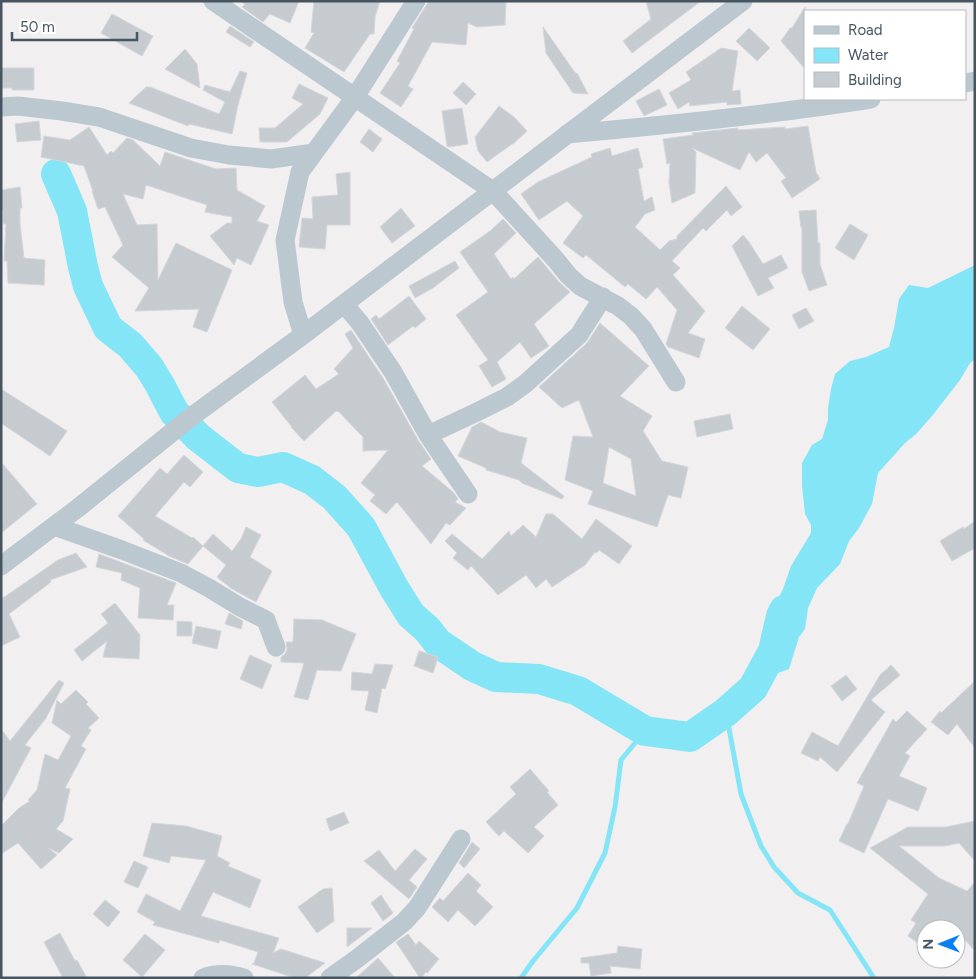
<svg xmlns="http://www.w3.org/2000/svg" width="976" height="979" font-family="Figtree,sans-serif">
  <rect width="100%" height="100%" fill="#f2eff0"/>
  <path fill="#83e5f5" d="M975,265v94l-5,4 -10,17 -28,36 -16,18 -11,9 -27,30 -6,31 -13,24 -10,13 -9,23 -23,24 -9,20 -3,21 -6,8 -10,32 -11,4 -8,-4 3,-18 -1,-22 2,-22 9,-18 8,-23 20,-33v-8l-6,-11 -3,-28v-23l10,-18 10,-6 6,-19v-12l3,-19 4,-15 15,-13 16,-4 23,-10 5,-19 5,-29 10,-14 19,3z"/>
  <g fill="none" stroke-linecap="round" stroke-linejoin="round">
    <path stroke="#83e5f5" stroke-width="5" d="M726,712l15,82 20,52 13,21 24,26 32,17 44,68
      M521,978l12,-17 44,-53 28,-55 10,-46 6,-47 24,-29"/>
    <path stroke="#83e5f5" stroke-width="30" d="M56,174l16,37 11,56 5,19 20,42 22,17 19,22 11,18 14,27 24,25 40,31 20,4 25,-5 29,13 22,17 27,30 33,61 17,27 16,14 11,14 34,23 24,11 43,2 39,12 67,40 45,6 36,-25 27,-24 20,-37 8,-35 3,-6"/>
  </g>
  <path fill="#c6cbd0" stroke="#d3d6dc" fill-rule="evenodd" d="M239,1h60l-9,22 -20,-9 -7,8 -21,-15 3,-3z
    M314,1h66l-5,16 -1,17h-4l-26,38 -39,-24 9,-15 -3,-1z
    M429,1h77l-1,24 -28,2 -9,-4 -2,22 -34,-3 -24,44 5,3 -12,18 -21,-14 20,-30 -3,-2 17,-32 -2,-1z
    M646,1h55l-69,52 -9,-12 28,-22z
    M805,7v62l-24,-28 9,-13h2z
    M112,14l41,22 -11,20 -41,-23z
    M230,26l24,16 -4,5 -24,-15z
    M543,27l33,47 1,-1 11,21 -15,-1 -27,-40z
    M749,28l21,20 -13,13 -21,-20z
    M721,48l17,3 -6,40 8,-1 1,14 -14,1v-3l-37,4 -1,-4 -11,7 -9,-16 22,-13 -5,-8z
    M185,49l12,15 3,24 -35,-19z
    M1,68h33v22h-22v-2h-11z
    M240,71l7,2 -9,32 -6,29 -43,-10 -1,2 -59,-23 17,-16h4l69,27 6,-12 -22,-12 2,-5 25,7z
    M463,82l13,12 -10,11 -13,-12z
    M299,84l29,14 -8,16 -33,28h-27l-1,-14h16l28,-24 -11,-6z
    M659,89l8,16 -23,11 -8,-15z
    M499,106l15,11 13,14 -14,13h-1l-25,18 -9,-11 -3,-14z
    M462,108l6,36 -19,3 -2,-1 -5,-35z
    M39,121l2,19 -24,2 -2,-18z
    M808,126l8,46 4,7 -28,19 -11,-17 5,-3 -19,-25 -11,9 -7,-10 -9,18 -48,-22 4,4 -1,41 -23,10 -3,-21 1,-19 -3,1 -4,-25 30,-4 -1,-2 46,-5v2l47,-3v2z
    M89,127l18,28 4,-4 2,2 14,-15 6,2 27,26 5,-14 51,17 20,-1 1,22 28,16 -8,15 12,4 -18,40 -14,-7 -3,7 -24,-29 17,-13h5v-6l-27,-5 2,-7 -61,-20 -3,14 -20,-5 14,31 20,-1 1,56 18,-37 56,27 -25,62 -14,-5 6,-18 -64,2 14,-23 -37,-31 11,-12 -18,-38 -7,2 -6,-18h1l-9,-25 -43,-9 3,-21 26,4z
    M369,129l13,10 -9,13 -13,-10z
    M610,148l2,8 26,-8 5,19 -5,2 6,32 8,-4 3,13 -10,4 -10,13 25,23 9,-9 8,-2v-3l49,-50 16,21 -11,9 -4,-6 -21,21 -3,-3 -31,33 8,7 -7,7 32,36 -17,22 17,6 -6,19 -31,-11 -2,-3 11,-34 -20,-23 -11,12 -18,-15 -3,3 -39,-32 -3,3 -20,-15 20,-27 -16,-15 -28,19 -18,-26 17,-12 54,-25 -1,-3z
    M350,172v53h-23l-2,24 -26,-2 3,-29 11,1 -1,-22 26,-2 -2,-21z
    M20,187l2,21h-2v16l4,34 21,2 -1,25 -36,-2 -1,-22h-3l2,-37h-3v-14l-2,1v-21z
    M401,208l14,18 -23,17 -12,-16z
    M816,210l2,33h2v21l7,21 -18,6 -7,-19v-45l-1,1 -2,-17z
    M503,219l13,14 -22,21 17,25 2,-2 1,2 24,-22 21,25 11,10 -36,32 15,22 -18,12 -11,-16 -23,20 9,17 -14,8 -13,-21 9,-6 -32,-45 32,-23 -28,-40 30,-21z
    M850,224l18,11 -14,25 -19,-12z
    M743,235l6,7 14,22 18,-9 7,13 -20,10 6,10 -16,8 -26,-50z
    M455,261l4,7 -26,20 -18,10 -6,-12z
    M409,296l17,23 -11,9 -2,-2 -25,19 -17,-26 5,-4 3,4z
    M742,306l28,23 -17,21 -28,-22z
    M806,308l8,13 -15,8 -7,-14z
    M600,323l49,43 -29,30 32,20 -9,15 19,30 26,6 -7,31 -13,-3 -11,32 -69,-23 5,-13 -28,-11 8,-44 20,1 -14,-37 -17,8 -23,-21 48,-44zM609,447l22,12 5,37 -33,-13z
    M351,330l32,48 35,62 13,19 -9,7 31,26 5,7 -3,3 11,6 -16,17 -4,-2 -15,21 -34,-42 -11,12 -16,-13 5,-6 -14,-12 27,-33 -25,1v-14l-25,-26 -1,1 -1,-1 -32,30 -13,-14h1l-20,-25 33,-27 11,14 23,-15 -5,-5 19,-21 -8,-14z
    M1,389l66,42 -17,25 -49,-33z
    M730,414l3,15 -36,8 -3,-16z
    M481,422l19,10 27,6 -6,25 43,33 -2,3 -40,-16 -3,-3 -33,-10v-2l-28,-12 14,-29z
    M184,455l19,17 -13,15 -6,-5 -29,34 37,22 1,-1 10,9 -15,18 -19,-8 -26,-16 1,-1 -26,-23 42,-48 7,6z
    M1,462l36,42 -36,29z
    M546,514h7l29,25 14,-20 36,27 -13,18 -20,-14 -2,3 -2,-1 -10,13 -33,22 -6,-8 -10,9 -10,-13 -28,20 -6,-7 -21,-22 -3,4 -15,-12 4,-5 -12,-12 7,-7 30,25 27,-28 2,5 12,-11 13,12z
    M975,521v27l-23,13 -12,-20 23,-14 1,2z
    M246,527l15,8 -11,22 22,14 -16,31 -24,-13 -15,-12 9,-12 -23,-19 10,-12 19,17 9,-12z
    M76,553l11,14 -37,13 1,2 -42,32 11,23 -19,9v-51l2,3 55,-38z
    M99,554l77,29 -9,22h7l-1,15 -35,-2 2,-30 -19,-8 1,-7 -26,-6z
    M115,603l25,32 -1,24 -36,-2 4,-16 -25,20 -8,-11 34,-27 -7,-9z
    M229,613l14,8 -2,8 -16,-5z
    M294,619l28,1 34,14 -15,37 -24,-1 -9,30 -14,-3 10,-34 -23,-1v-5l4,-3 2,-5 -1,-7h7z
    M177,621l15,1v14h-15z
    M196,626l25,5 -4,18 -25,-6z
    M419,651l19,6 -5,16 -19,-7z
    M250,655l22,10 -10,24 -22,-10z
    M375,664l18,1 -8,24 -3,-1 -5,25 -12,-3 4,-19 -18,-1 1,-18 20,2z
    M891,665l9,10 -29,25 14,12 -48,60 -17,-15 -2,4 -17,-8 11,-21 26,14 42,-71z
    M846,675l11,14 -15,12 -11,-15z
    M59,680l5,3 -18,35 -21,27 6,3 -30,56v-75l9,12z
    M975,681v67l-18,-24 -9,11 -17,-13 9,-11 1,2z
    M76,690l12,12 -2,2 13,14 -11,10 3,2 -10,16 5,3 -21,39 5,1 -7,32 -7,8 17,10 -14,14 -11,-5 9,7 -16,14 -23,-26 -17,11v-28l18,-18 11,-7 -2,-1 9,-10 8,-36 13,6 13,-24 -19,-13 5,-23 4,4z
    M907,711l20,18 -22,24 5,3 -11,20 28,12 -9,23 -30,-12 -24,54 -25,-12 8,-17h1l16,-38 -7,-3 36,-64 3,3z
    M530,769l19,22 -2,1 11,13 -24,22 10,9 -16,17 -24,-22 -5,5 -13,-14 30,-28 -6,-7z
    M344,812l5,11 -19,8 -4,-12z
    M975,821v40l-16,-18 -14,3h-46l40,32 28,13 8,-9v69l-19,-21v-1h-30v20l-18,-13 8,-13 -5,-3 17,-26 -58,-46 38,-21h38z
    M152,823l34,3 36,10 -5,20 13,7 -2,3 33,14 -11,28 -37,-16 -12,24 78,22 -6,15 8,-4 44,14 -20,15h-10l-43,-14 2,-1 4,-11 -38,-12 -1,3 -66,-18 2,-3 -18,-10 9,-18 34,17 26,-51 -35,-4 -2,7 -26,-7z
    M472,842l8,7 -16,19 -5,-5z
    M415,849l12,10 -18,21 8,7 -8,12 -45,-38 15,-11 16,21z
    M134,861l14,6 -10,21 -14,-6z
    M468,873l13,12 -5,6 17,16 -18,19 -17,-16 -10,12 -16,-15 8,-9 3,3z
    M332,888l2,33 -17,12 -19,-26 25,-18z
    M381,895l12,18 -10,8 -12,-18z
    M105,900l15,12 -12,15 -15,-13z
    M347,928h25l-25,19z
    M60,933l15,28 2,-1 10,18h-24l-19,-36z
    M145,934l20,16 -23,27 -19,-17z
    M408,934l8,11 3,-4 20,18 -12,14 -1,-1 -5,6h-1l-24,-36z
    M618,946l24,3 -2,20 -30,-3 1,7 -20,3 -2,-13h-8v-5l36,-5z
    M378,958l17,20h-39z"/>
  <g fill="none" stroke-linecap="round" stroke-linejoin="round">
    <path stroke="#bcc8d0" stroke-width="19" d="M213,1l280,190 63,69 12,15 12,11 38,20 13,10 12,13 33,53
      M965,83l10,-2
      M1,107l17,-1 44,5 37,6 92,31 38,7 42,4 43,-6
      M567,134c101,-9 203,-19 304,-35
      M344,304l16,19 33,49 35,63 40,59
      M303,335l-10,-33 -8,-62 15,-68 55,-75 61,-96
      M428,435l51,-24 28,-14 18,-13 54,-49 24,-38
      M54,526l68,24 59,23 28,15 31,19 26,13 10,27
      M1,566l77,-58 113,-91 112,-82 440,-334
      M203,978c13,-5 28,-4 41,0
      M330,978l28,-20 46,-36 13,-14 44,-69"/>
  </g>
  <rect width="976" height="979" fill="none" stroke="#46555f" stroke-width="5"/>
  <rect x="804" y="10" width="162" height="90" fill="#ffffff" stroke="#b5bbbf"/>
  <rect x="814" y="26" width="25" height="8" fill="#bcc8d0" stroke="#b5bbbf"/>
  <text x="848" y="35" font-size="15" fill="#46555f">Road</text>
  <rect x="814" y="48" width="25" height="15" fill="#83e5f5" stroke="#b5bbbf"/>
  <text x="848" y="60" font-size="15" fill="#46555f">Water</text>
  <rect x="814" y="72" width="25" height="15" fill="#c6cbd0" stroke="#b5bbbf"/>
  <text x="848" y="85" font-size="15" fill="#46555f">Building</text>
  <g transform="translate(941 944) rotate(269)"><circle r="24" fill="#ffffff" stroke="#b5bbbf"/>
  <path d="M0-4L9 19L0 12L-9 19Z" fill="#077ff5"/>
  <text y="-8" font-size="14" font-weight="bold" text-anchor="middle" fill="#46555f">N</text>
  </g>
  <path d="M12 32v8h125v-8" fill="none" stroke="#46555f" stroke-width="2.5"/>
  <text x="20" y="32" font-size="15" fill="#46555f" stroke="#ffffff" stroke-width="4" paint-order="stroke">50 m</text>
</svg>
